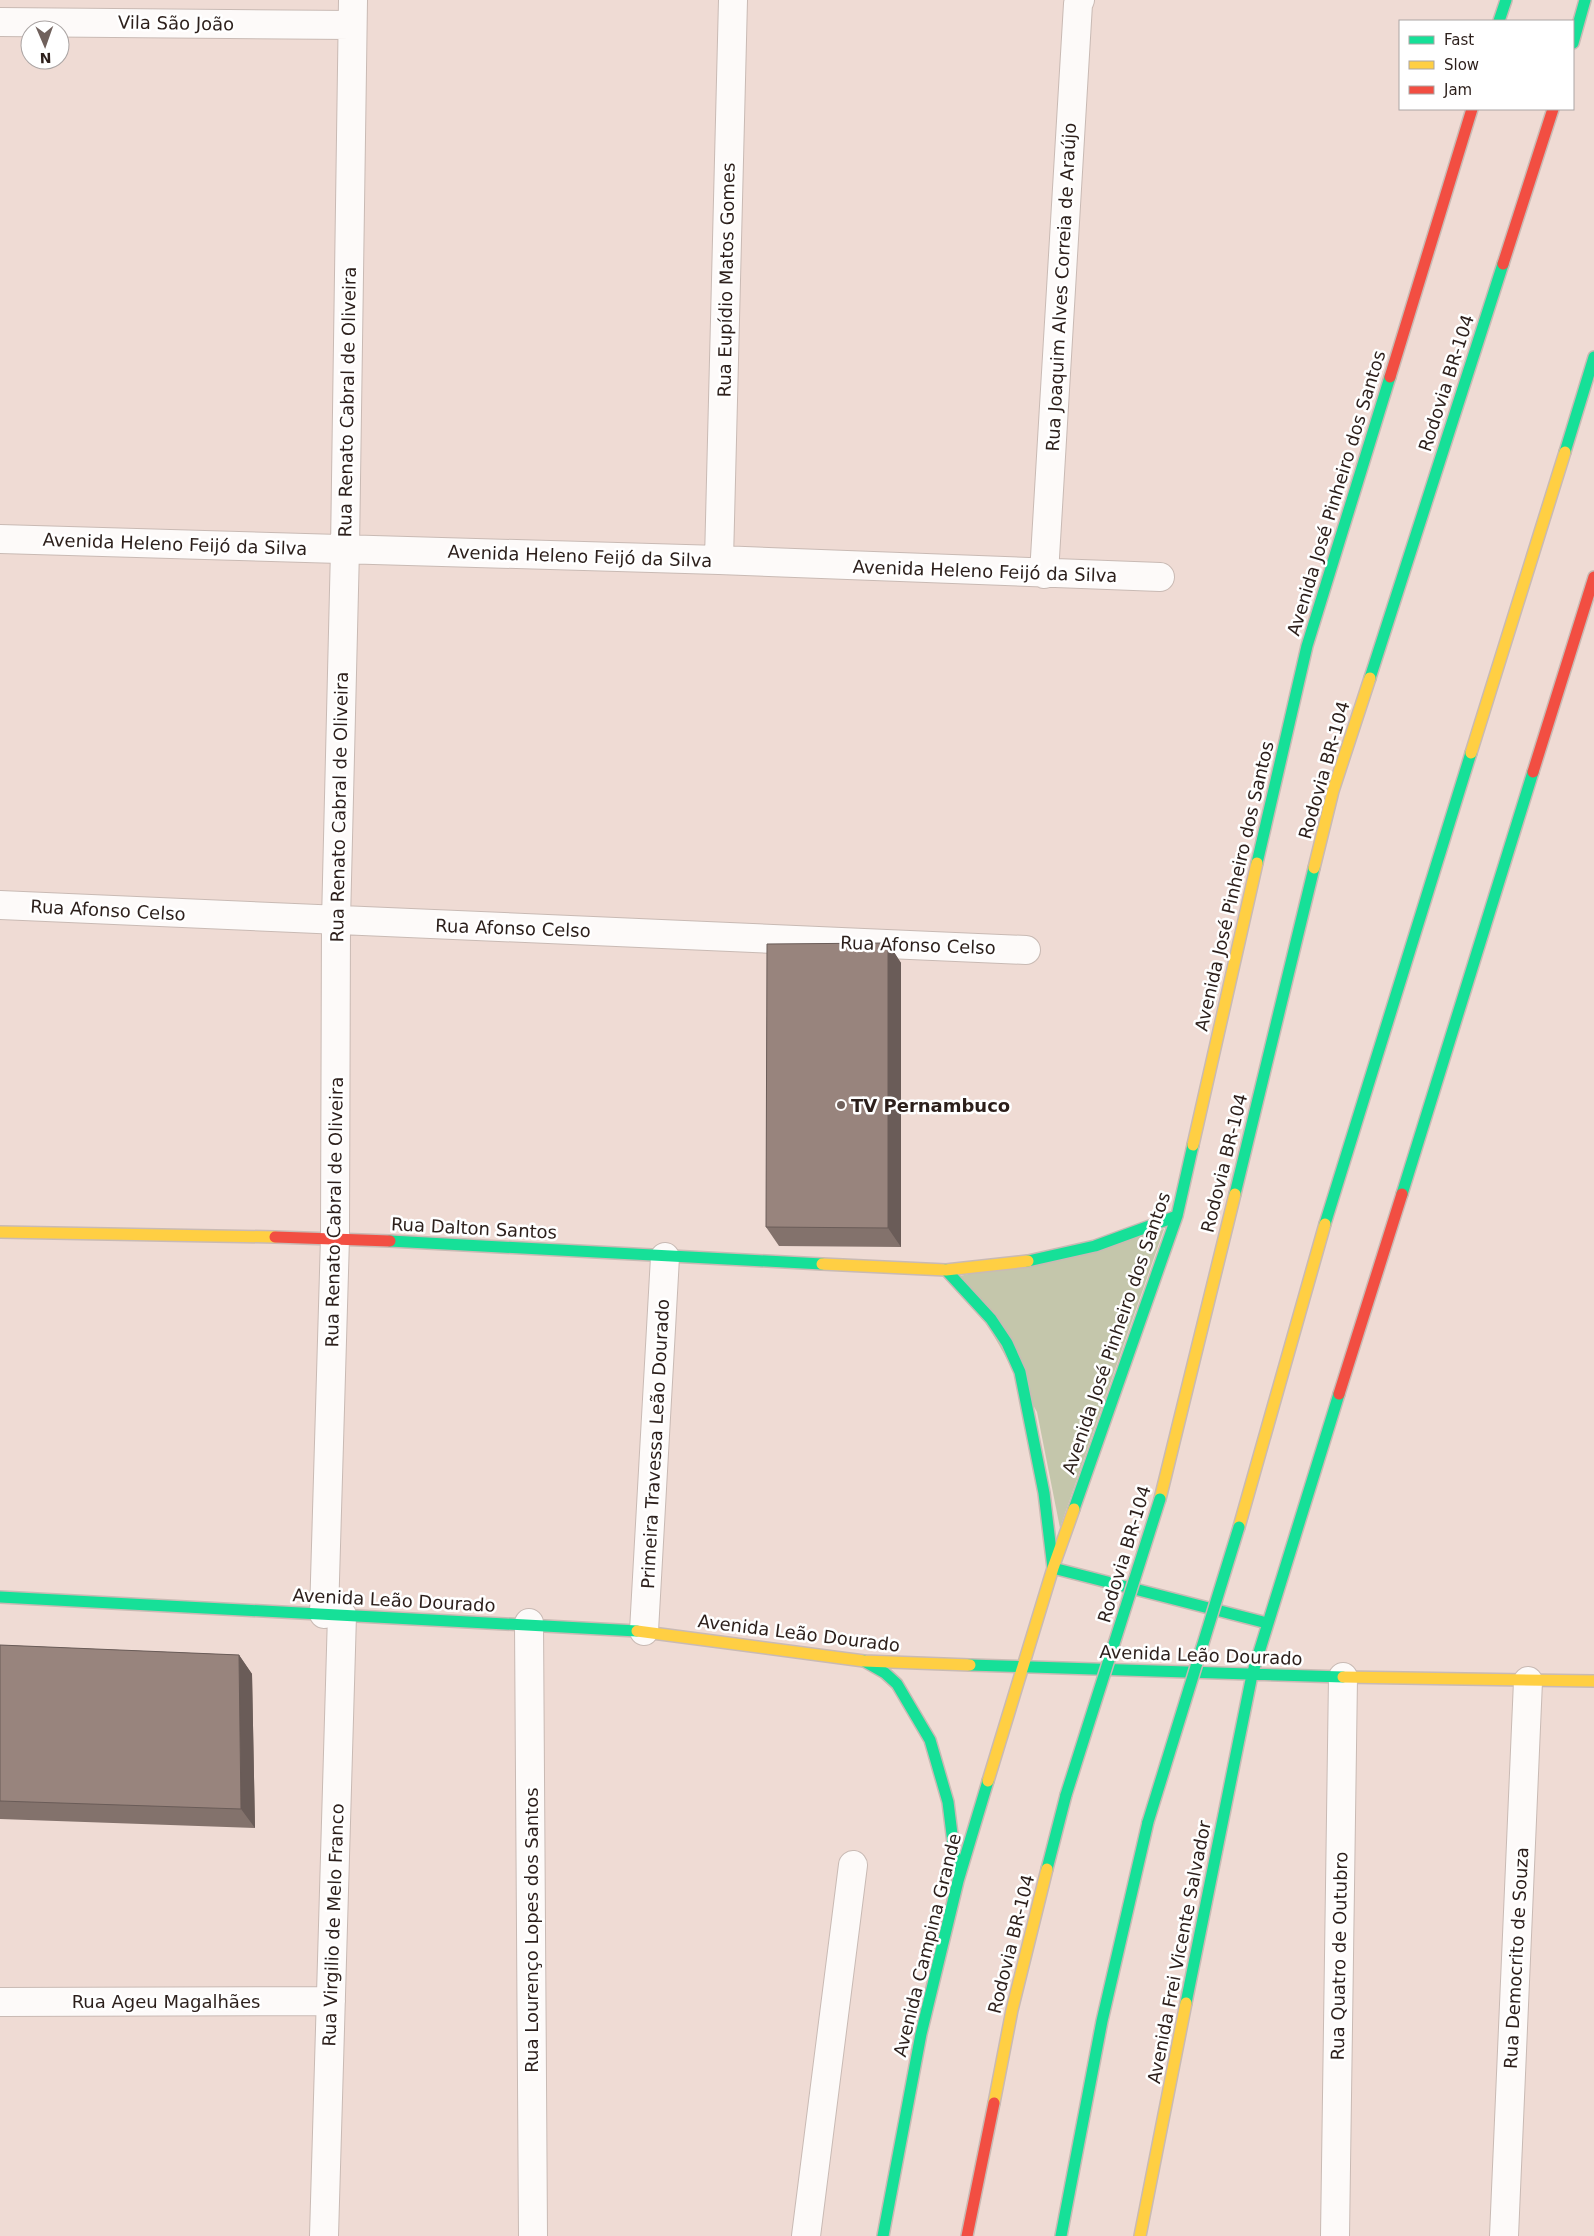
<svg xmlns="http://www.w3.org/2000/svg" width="1594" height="2236" font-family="'DejaVu Sans',sans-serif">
  <rect width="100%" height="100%" fill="#efdbd4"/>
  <path fill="#c4c6ab" d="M1164,1229l-104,299 -23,-116 -77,-136z"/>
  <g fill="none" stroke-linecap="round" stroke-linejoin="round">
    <g stroke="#c9bab4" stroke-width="30">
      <path id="street" d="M0,22l351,3
        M0,539l719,21 441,17
        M719,560l14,-560
        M1044,574l34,-570 2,-4
        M0,905l1026,45
        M324,1614l11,-376 1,-317 9,-372 8,-549
        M529,1623l4,613
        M644,1631l21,-374
        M0,2002l331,-1
        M324,2236l18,-621
        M806,2236l47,-371
        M1335,2236l8,-559
        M1504,2236l24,-555"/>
    </g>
    <g stroke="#c9bab4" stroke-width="14">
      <path id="fast" d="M1499,21l7,-21
        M1573,43l12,-43
        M1565,452l29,-95
        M1370,678l133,-414
        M1257,863l50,-217 83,-269
        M1235,1194l79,-326
        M1402,1194l131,-422
        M1325,1224l146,-471
        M390,1241l432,23
        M1028,1261l67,-15 82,-30
        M946,1270l45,49 16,24 13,29 24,121 9,75 214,55
        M1074,1509l103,-293 16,-71
        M0,1597l637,34
        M864,1661l21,12 12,11 33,56 18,62 8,65
        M970,1665l373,12
        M1047,1869l19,-74
        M1186,2003l66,-328 87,-281
        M883,2236l38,-202 37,-153 30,-100
        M1061,2236l41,-215 46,-199"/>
    </g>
    <g stroke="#c9bab4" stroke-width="14">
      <path id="slow" d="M1471,753l94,-301
        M1314,868l19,-77 37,-113
        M1193,1145l64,-282
        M0,1232l275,5
        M822,1264l124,6 82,-9
        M1160,1499l75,-305
        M1239,1527l86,-303
        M637,1631l227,30 106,4
        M1343,1677l251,4
        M988,1781l65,-213 21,-59
        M994,2103l18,-93 35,-141
        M1140,2236l46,-233"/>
    </g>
    <g stroke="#c9bab4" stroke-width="14">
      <path id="jam" d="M1503,264l50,-155
        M1390,377l82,-268
        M1533,772l61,-195
        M275,1237l115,4
        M1339,1394l63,-200
        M967,2236l27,-133"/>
    </g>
    <use href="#street" stroke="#fdfaf9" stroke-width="28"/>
    <use href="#fast" stroke="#16e098" stroke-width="11"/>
    <use href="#slow" stroke="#ffcf43" stroke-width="11"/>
    <use href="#jam" stroke="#f24e42" stroke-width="11"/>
    <g stroke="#c9bab4" stroke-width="14" stroke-linecap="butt">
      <path id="fast-bridge" d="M1066,1795l94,-296
        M1148,1822l91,-295"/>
    </g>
    <use href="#fast-bridge" stroke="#16e098" stroke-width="11"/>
  </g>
  <path fill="#83726c" d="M888,943l13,20v284l-122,-1 -13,-19z
    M0,1645l239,10 13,19 3,154 -255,-9z"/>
  <path fill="#6a5c58" d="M888,943l13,20v284l-13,-19z
    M239,1655l13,19 3,154 -14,-19z"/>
  <path fill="#98847d" stroke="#6a5c58" d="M888,943v285l-122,-1 1,-283z
    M0,1645l239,10 2,154 -241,-8z"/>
  <circle fill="#70615c" stroke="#fff" stroke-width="2" cx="841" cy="1105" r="5"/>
  <g text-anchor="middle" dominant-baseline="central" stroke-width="5" stroke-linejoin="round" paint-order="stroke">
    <g font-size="18" fill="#2c1f1b" stroke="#fff">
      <text transform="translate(176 23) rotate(1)">Vila São João</text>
      <text transform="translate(726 280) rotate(-89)">Rua Eupídio Matos Gomes</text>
      <text transform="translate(1061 287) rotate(-87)">Rua Joaquim Alves Correia de Araújo</text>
      <text transform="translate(1446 383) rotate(-72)">Rodovia BR-104</text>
      <text transform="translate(347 402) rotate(-89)">Rua Renato Cabral de Oliveira</text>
      <text transform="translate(1336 493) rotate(-73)">Avenida José Pinheiro dos Santos</text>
      <text transform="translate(175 544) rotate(2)">Avenida Heleno Feijó da Silva</text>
      <text transform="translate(580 556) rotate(2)">Avenida Heleno Feijó da Silva</text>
      <text transform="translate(985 571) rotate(2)">Avenida Heleno Feijó da Silva</text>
      <text transform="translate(1324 770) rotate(-74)">Rodovia BR-104</text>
      <text transform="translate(339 807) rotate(-89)">Rua Renato Cabral de Oliveira</text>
      <text transform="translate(1234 886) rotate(-77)">Avenida José Pinheiro dos Santos</text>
      <text transform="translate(108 910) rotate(3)">Rua Afonso Celso</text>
      <text transform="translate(513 928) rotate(2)">Rua Afonso Celso</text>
      <text transform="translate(918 945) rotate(2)">Rua Afonso Celso</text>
      <text transform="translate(1224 1163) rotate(-76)">Rodovia BR-104</text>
      <text transform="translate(334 1212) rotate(-89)">Rua Renato Cabral de Oliveira</text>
      <text transform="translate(474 1228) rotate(3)">Rua Dalton Santos</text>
      <text transform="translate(1116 1333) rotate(-71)">Avenida José Pinheiro dos Santos</text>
      <text transform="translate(655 1444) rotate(-87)">Primeira Travessa Leão Dourado</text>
      <text transform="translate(1124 1554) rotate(-73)">Rodovia BR-104</text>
      <text transform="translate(394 1600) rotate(3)">Avenida Leão Dourado</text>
      <text transform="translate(799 1633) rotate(7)">Avenida Leão Dourado</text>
      <text transform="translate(1201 1655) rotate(2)">Avenida Leão Dourado</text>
      <text transform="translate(333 1925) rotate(-88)">Rua Virgilio de Melo Franco</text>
      <text transform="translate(531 1930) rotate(-90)">Rua Lourenço Lopes dos Santos</text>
      <text transform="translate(1011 1944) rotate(-76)">Rodovia BR-104</text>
      <text transform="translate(927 1945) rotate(-76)">Avenida Campina Grande</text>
      <text transform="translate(1179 1952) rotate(-79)">Avenida Frei Vicente Salvador</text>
      <text transform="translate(1339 1956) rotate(-89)">Rua Quatro de Outubro</text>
      <text transform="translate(1516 1958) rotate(-87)">Rua Democrito de Souza</text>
      <text x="166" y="2001">Rua Ageu Magalhães</text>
    </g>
    <g font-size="18" font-weight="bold" fill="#2c1f1b" stroke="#fff" text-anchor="start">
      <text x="851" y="1105">TV Pernambuco</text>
    </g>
  </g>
  <rect x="1399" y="20" width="175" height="90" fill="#ffffff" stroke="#aba5a4"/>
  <rect x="1409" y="36" width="25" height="8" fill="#16e098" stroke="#aba5a4"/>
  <text x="1444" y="45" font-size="15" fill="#2c1f1b">Fast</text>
  <rect x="1409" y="61" width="25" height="8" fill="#ffcf43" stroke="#aba5a4"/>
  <text x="1444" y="70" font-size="15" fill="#2c1f1b">Slow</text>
  <rect x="1409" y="86" width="25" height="8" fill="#f24e42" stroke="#aba5a4"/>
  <text x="1444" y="95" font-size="15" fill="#2c1f1b">Jam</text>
  <g transform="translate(45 45) rotate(178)"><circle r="24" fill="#ffffff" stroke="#aba5a4"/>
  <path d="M0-4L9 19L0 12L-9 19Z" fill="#70615c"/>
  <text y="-8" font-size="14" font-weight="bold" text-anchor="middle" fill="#2c1f1b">N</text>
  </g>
</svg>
